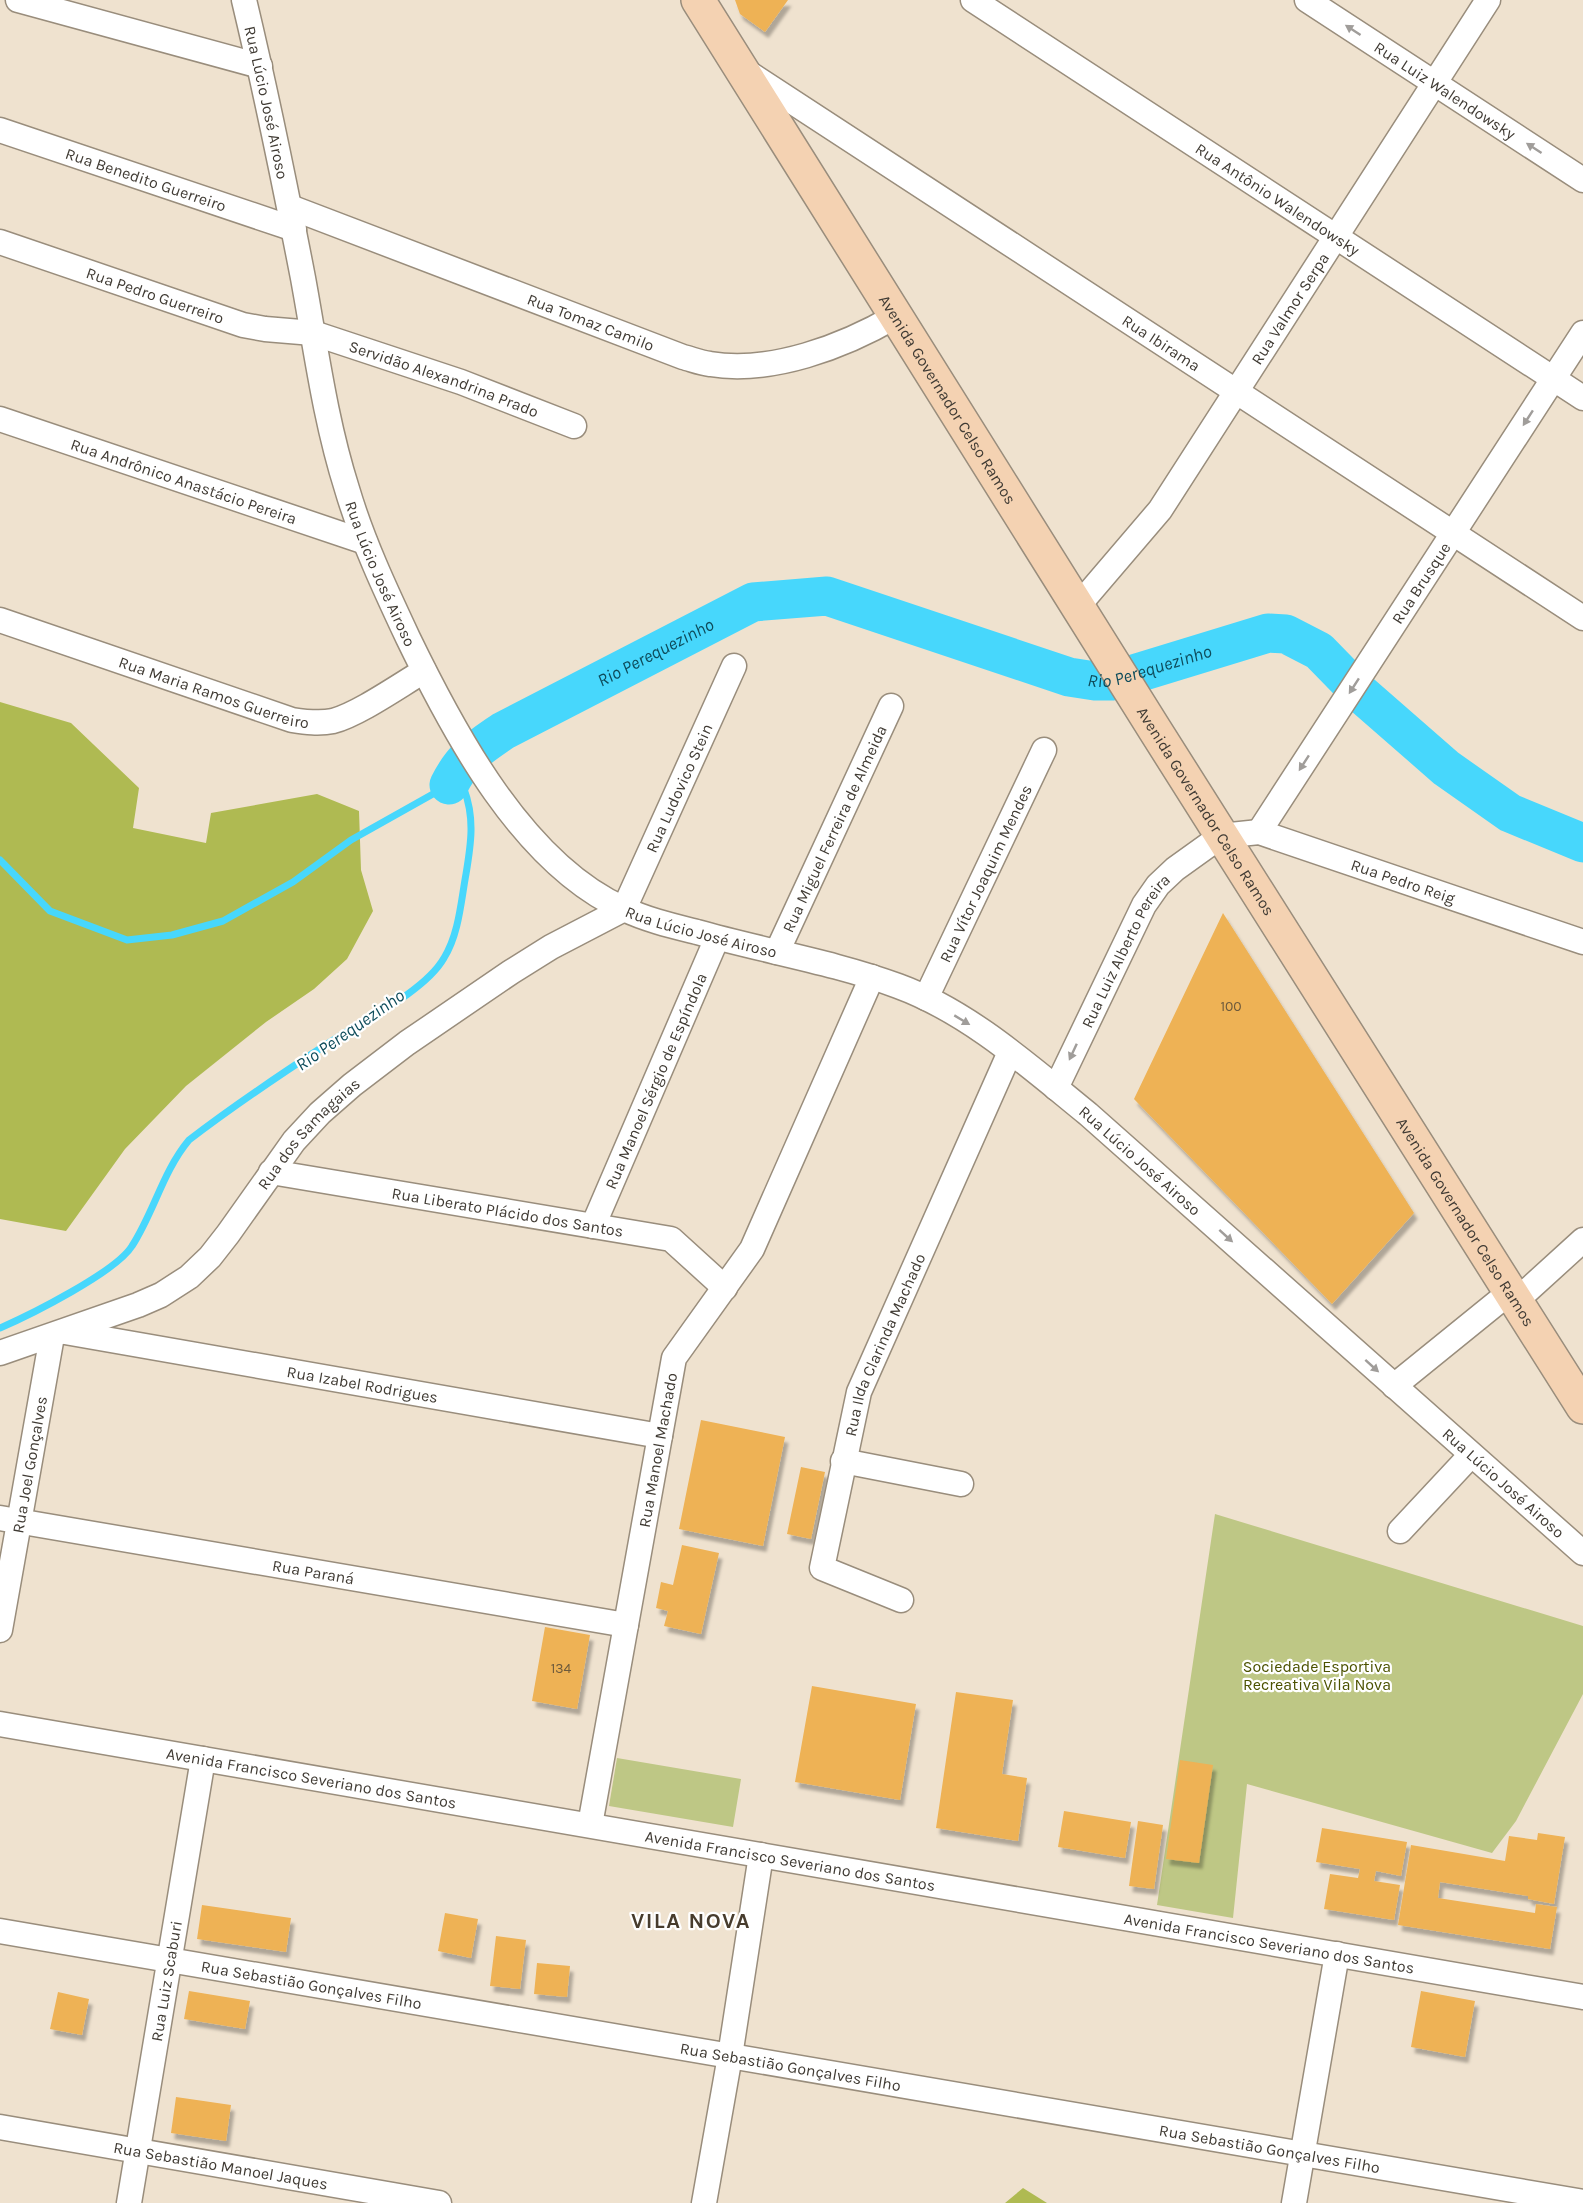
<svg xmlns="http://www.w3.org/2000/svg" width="1583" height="2203" viewBox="0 0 1583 2203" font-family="Karla,sans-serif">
<defs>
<filter id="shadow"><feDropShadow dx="3.5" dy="6" stdDeviation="1.5" flood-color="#0004"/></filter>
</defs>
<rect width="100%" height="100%" fill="#efe2cf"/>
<!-- green -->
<path fill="#bec785" d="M 1215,1514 L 1583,1626 L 1583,1694 L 1516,1821 L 1492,1853 L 1247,1784 L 1233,1918 L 1157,1905 Z
M 617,1758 L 741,1779 L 733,1827 L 609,1806 Z"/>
<!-- forest -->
<path fill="#afba52" d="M 0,702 L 71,723 L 139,788 L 133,828 L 206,843 L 211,813 L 317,794 L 359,811 L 361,870 L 373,911 L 347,959 L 314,989 L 266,1022 L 186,1086 L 125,1149 L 66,1231 L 0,1219 Z
M 1023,2188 L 1047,2203 L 1005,2203 Z"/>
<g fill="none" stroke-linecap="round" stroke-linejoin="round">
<!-- stream -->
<path stroke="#47d7fc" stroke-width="7" d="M 0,860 L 50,911 L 127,940 L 172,935 L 223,921 L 293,882 L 351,840 L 449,785 L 464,789 C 475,818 471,844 466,874 C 461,901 459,934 444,958 C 424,993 358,1023 324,1046 C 278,1076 232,1107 189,1140 C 163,1171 154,1212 132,1246 C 116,1272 30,1315 0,1328"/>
<!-- river -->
<path stroke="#47d7fc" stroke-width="39" id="s1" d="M 449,785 C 463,757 477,749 503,731 L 753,602 L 827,596 L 1069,677 L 1095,681 L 1111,681 L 1268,633 L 1286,634 L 1319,651 L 1359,692 L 1446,768 L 1510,813 L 1583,843"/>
</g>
<!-- building -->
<path fill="#eeb255" filter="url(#shadow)" d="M 735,0 L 788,0 L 765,32 L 740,14 Z
M 1223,913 L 1414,1213 L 1332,1304 L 1134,1099 Z
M 701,1420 L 785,1437 L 763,1546 L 679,1529 Z
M 801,1467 L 825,1472 L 811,1539 L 787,1534 Z
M 682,1545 L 719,1553 L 701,1634 L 664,1626 L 668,1611 L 656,1608 L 661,1582 L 673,1585 Z
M 545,1627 L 590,1635 L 577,1709 L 532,1701 Z
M 812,1686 L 916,1704 L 900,1800 L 795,1782 Z
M 956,1692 L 1013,1700 L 1002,1774 L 1027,1778 L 1018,1841 L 936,1828 Z
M 1180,1760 L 1213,1765 L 1199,1863 L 1166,1859 Z
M 1064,1811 L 1131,1822 L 1125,1858 L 1058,1847 Z
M 1138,1821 L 1163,1825 L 1154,1889 L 1129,1886 Z
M 1322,1828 L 1407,1842 L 1401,1876 L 1376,1871 L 1374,1881 L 1400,1885 L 1394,1920 L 1324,1909 L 1330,1874 L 1358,1878 L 1360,1869 L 1316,1862 Z
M 1538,1833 L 1565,1837 L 1554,1904 L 1528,1899 L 1528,1896 L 1440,1882 L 1438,1898 L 1535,1913 L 1536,1904 L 1557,1907 L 1550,1949 L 1398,1925 L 1411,1845 L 1505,1861 L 1509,1836 L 1537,1840 Z
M 202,1905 L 291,1918 L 286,1952 L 197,1939 Z
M 445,1913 L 478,1919 L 471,1958 L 438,1951 Z
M 496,1936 L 526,1940 L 520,1989 L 490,1986 Z
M 537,1963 L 570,1966 L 567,1997 L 534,1994 Z
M 189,1991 L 250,2001 L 245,2029 L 184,2019 Z
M 1421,1991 L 1475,2001 L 1465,2057 L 1411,2047 Z
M 58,1992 L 89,1999 L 82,2035 L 50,2029 Z
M 176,2097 L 231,2105 L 226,2141 L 171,2133 Z"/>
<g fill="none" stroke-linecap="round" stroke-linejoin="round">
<defs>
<g id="minor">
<path d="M 18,0 L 260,66"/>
<path id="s2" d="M 244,0 C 266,92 285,185 303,278 C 316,349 325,420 347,489 C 362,540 385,589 408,638 C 454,733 523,864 624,909 C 647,920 673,926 697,932 C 764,951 833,962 898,986 C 969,1012 1030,1067 1088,1114 L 1583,1553"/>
<path id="s3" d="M 973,0 L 1583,398"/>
<path id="s4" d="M 1307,0 L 1583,180"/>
<path id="s5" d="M 747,72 L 1583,618"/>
<path id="s6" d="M 0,130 L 294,229"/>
<path id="s7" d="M 290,207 L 683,357 C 691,359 701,363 710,364 C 771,374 843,347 896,316"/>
<path id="s8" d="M 0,242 L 243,325 L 265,329 L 313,333 L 461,382 L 574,426"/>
<path id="s9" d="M 0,419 L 365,542"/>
<path id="s10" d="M 1078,606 L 1160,510 L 1488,0"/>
<path id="s11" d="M 0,620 L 292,720 C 305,722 319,724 333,721 C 359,714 400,685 424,671"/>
<path id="s12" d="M 1259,832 L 1583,333"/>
<path id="s13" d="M 777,952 L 891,706"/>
<path id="s14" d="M 926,998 L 1044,750"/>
<path id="s15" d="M 1056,1088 L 1144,905 L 1158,885 L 1175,869 L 1221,836 L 1259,832 L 1583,942"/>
<path id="s16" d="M 271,1172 L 671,1239 L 725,1288"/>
<path id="s17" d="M 593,1226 L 717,938"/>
<path d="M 1516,1301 L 1583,1240"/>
<path id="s18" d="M 65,1332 L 660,1436"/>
<path id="s19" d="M 0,1353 L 138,1305 L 161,1295 L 189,1277 L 210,1257 L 228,1234 L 294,1141 L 320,1113 L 352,1085 L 407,1043 L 511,972 L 551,947 L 624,909 L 734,666"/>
<path d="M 1394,1386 L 1510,1292"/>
<path d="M 843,1461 L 961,1484"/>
<path id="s20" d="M 0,1518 L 626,1625"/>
<path d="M 1400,1531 L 1471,1455"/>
<path id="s21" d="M 901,1600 L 822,1568 L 859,1392 L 1010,1052"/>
<path id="s22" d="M 0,1630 L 52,1336"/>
<path id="s23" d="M 0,1724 L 1583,1997"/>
<path id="s24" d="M 590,1825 L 674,1358 L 752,1249 L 872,977"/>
<path id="s25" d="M 0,1931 L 1583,2202"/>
<path id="s26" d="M 0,2127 L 439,2203"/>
<path id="s27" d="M 129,2203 L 203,1759"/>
<path d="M 704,2203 L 730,2056 L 761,1855"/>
<path d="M 1294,2203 L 1337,1954"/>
</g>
<g id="secondary">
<path id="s28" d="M 698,0 L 1155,730 L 1583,1407"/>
</g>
</defs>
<!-- minor casing -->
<use href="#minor" stroke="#998d7c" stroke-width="27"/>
<!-- secondary casing -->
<use href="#secondary" stroke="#998d7c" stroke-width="36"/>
<!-- minor -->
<use href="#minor" stroke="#fff" stroke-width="24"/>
<!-- secondary -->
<use href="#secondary" stroke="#f4d2b2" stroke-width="33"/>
</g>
<!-- one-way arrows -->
<defs><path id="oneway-solid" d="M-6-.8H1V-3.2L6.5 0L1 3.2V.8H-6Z" transform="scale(1.5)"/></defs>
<g fill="#a09d9a">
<use href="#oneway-solid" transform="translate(1353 30) rotate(-147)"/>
<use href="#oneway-solid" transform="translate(1534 148) rotate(-147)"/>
<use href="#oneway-solid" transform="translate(1528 418) rotate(123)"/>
<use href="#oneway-solid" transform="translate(1354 686) rotate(123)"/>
<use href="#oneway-solid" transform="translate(1304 763) rotate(123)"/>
<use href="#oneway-solid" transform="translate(962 1020) rotate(31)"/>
<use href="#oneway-solid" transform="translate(1073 1052) rotate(115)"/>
<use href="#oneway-solid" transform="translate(1226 1236) rotate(42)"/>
<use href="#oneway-solid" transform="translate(1372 1366) rotate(42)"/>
</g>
<g text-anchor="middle" stroke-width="4.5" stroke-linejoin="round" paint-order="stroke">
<!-- number labels -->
<g font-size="14" fill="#6c593c">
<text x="1231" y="1011">100</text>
<text x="561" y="1673">134</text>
</g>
<!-- street labels -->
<g font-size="16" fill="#403b34" stroke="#fff">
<text dy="6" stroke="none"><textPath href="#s4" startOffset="165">Rua Luiz Walendowsky</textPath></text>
<text dy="6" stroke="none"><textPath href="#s2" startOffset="105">Rua Lúcio José Airoso</textPath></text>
<text dy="6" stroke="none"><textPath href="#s6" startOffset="154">Rua Benedito Guerreiro</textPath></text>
<text dy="6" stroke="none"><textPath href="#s3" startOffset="364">Rua Antônio Walendowsky</textPath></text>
<text dy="6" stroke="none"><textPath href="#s8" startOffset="164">Rua Pedro Guerreiro</textPath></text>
<text dy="6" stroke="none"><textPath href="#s10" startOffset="366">Rua Valmor Serpa</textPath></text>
<text dy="6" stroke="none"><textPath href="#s7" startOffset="322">Rua Tomaz Camilo</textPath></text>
<text dy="6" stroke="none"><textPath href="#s5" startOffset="495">Rua Ibirama</textPath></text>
<text dy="6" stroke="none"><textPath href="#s8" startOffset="466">Servidão Alexandrina Prado</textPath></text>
<text dy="6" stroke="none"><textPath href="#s28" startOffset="471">Avenida Governador Celso Ramos</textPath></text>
<text dy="6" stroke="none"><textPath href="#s9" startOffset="194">Rua Andrônico Anastácio Pereira</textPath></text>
<text dy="6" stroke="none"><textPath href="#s2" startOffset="591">Rua Lúcio José Airoso</textPath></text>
<text dy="6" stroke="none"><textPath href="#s12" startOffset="297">Rua Brusque</textPath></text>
<text dy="6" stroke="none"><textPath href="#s11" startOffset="226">Rua Maria Ramos Guerreiro</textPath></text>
<text dy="6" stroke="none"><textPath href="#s19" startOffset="915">Rua Ludovico Stein</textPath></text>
<text dy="6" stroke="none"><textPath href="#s28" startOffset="957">Avenida Governador Celso Ramos</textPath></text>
<text dy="6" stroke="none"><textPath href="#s13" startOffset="136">Rua Miguel Ferreira de Almeida</textPath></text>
<text dy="6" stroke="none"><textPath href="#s14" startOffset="138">Rua Vítor Joaquim Mendes</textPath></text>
<text dy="6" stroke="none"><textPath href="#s15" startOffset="498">Rua Pedro Reig</textPath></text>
<text dy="6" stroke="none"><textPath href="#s2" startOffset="1095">Rua Lúcio José Airoso</textPath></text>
<text dy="6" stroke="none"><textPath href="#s15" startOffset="154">Rua Luiz Alberto Pereira</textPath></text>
<text dy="6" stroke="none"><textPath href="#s17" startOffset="158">Rua Manoel Sérgio de Espíndola</textPath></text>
<text dy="6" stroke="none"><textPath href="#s19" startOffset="392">Rua dos Samagaias</textPath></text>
<text dy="6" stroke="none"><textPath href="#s2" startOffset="1599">Rua Lúcio José Airoso</textPath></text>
<text dy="6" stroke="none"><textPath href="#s16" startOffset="240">Rua Liberato Plácido dos Santos</textPath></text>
<text dy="6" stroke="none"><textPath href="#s28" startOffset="1443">Avenida Governador Celso Ramos</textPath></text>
<text dy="6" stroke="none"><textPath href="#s21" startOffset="318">Rua Ilda Clarinda Machado</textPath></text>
<text dy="6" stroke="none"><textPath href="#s18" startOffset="302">Rua Izabel Rodrigues</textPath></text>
<text dy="6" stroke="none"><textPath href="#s24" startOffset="381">Rua Manoel Machado</textPath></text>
<text dy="6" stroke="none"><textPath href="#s22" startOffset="168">Rua Joel Gonçalves</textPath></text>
<text dy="6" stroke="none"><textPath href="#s2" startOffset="2085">Rua Lúcio José Airoso</textPath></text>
<text dy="6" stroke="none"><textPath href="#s20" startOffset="318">Rua Paraná</textPath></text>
<text dy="6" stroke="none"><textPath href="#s23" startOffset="316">Avenida Francisco Severiano dos Santos</textPath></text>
<text dy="6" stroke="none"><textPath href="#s23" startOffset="802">Avenida Francisco Severiano dos Santos</textPath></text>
<text dy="6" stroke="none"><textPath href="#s23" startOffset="1288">Avenida Francisco Severiano dos Santos</textPath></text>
<text dy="6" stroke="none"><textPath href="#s27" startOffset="225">Rua Luiz Scaburi</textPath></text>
<text dy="6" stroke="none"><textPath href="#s25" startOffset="316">Rua Sebastião Gonçalves Filho</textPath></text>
<text dy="6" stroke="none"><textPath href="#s25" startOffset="802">Rua Sebastião Gonçalves Filho</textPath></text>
<text dy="6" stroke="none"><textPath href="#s25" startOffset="1288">Rua Sebastião Gonçalves Filho</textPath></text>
<text dy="6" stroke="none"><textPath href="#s26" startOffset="224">Rua Sebastião Manoel Jaques</textPath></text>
</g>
<!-- park labels -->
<g font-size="16" fill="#4c5200" stroke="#fff">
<text x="1317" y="1672">Sociedade Esportiva<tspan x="1317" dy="18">Recreativa Vila Nova</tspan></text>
</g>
<!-- water labels -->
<g font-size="18" font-style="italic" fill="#0e4c5b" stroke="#fff">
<text dy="6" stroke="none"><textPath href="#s1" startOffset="249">Rio Perequezinho</textPath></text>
<text dy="6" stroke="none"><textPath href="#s1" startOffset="771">Rio Perequezinho</textPath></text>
<text transform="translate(350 1030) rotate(-35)" y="6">Rio Perequezinho</text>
</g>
<!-- district labels -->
<g font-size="22" font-weight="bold" letter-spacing="1.5" fill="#473c2d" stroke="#fff">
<text x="691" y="1928">VILA NOVA</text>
</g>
</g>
</svg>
